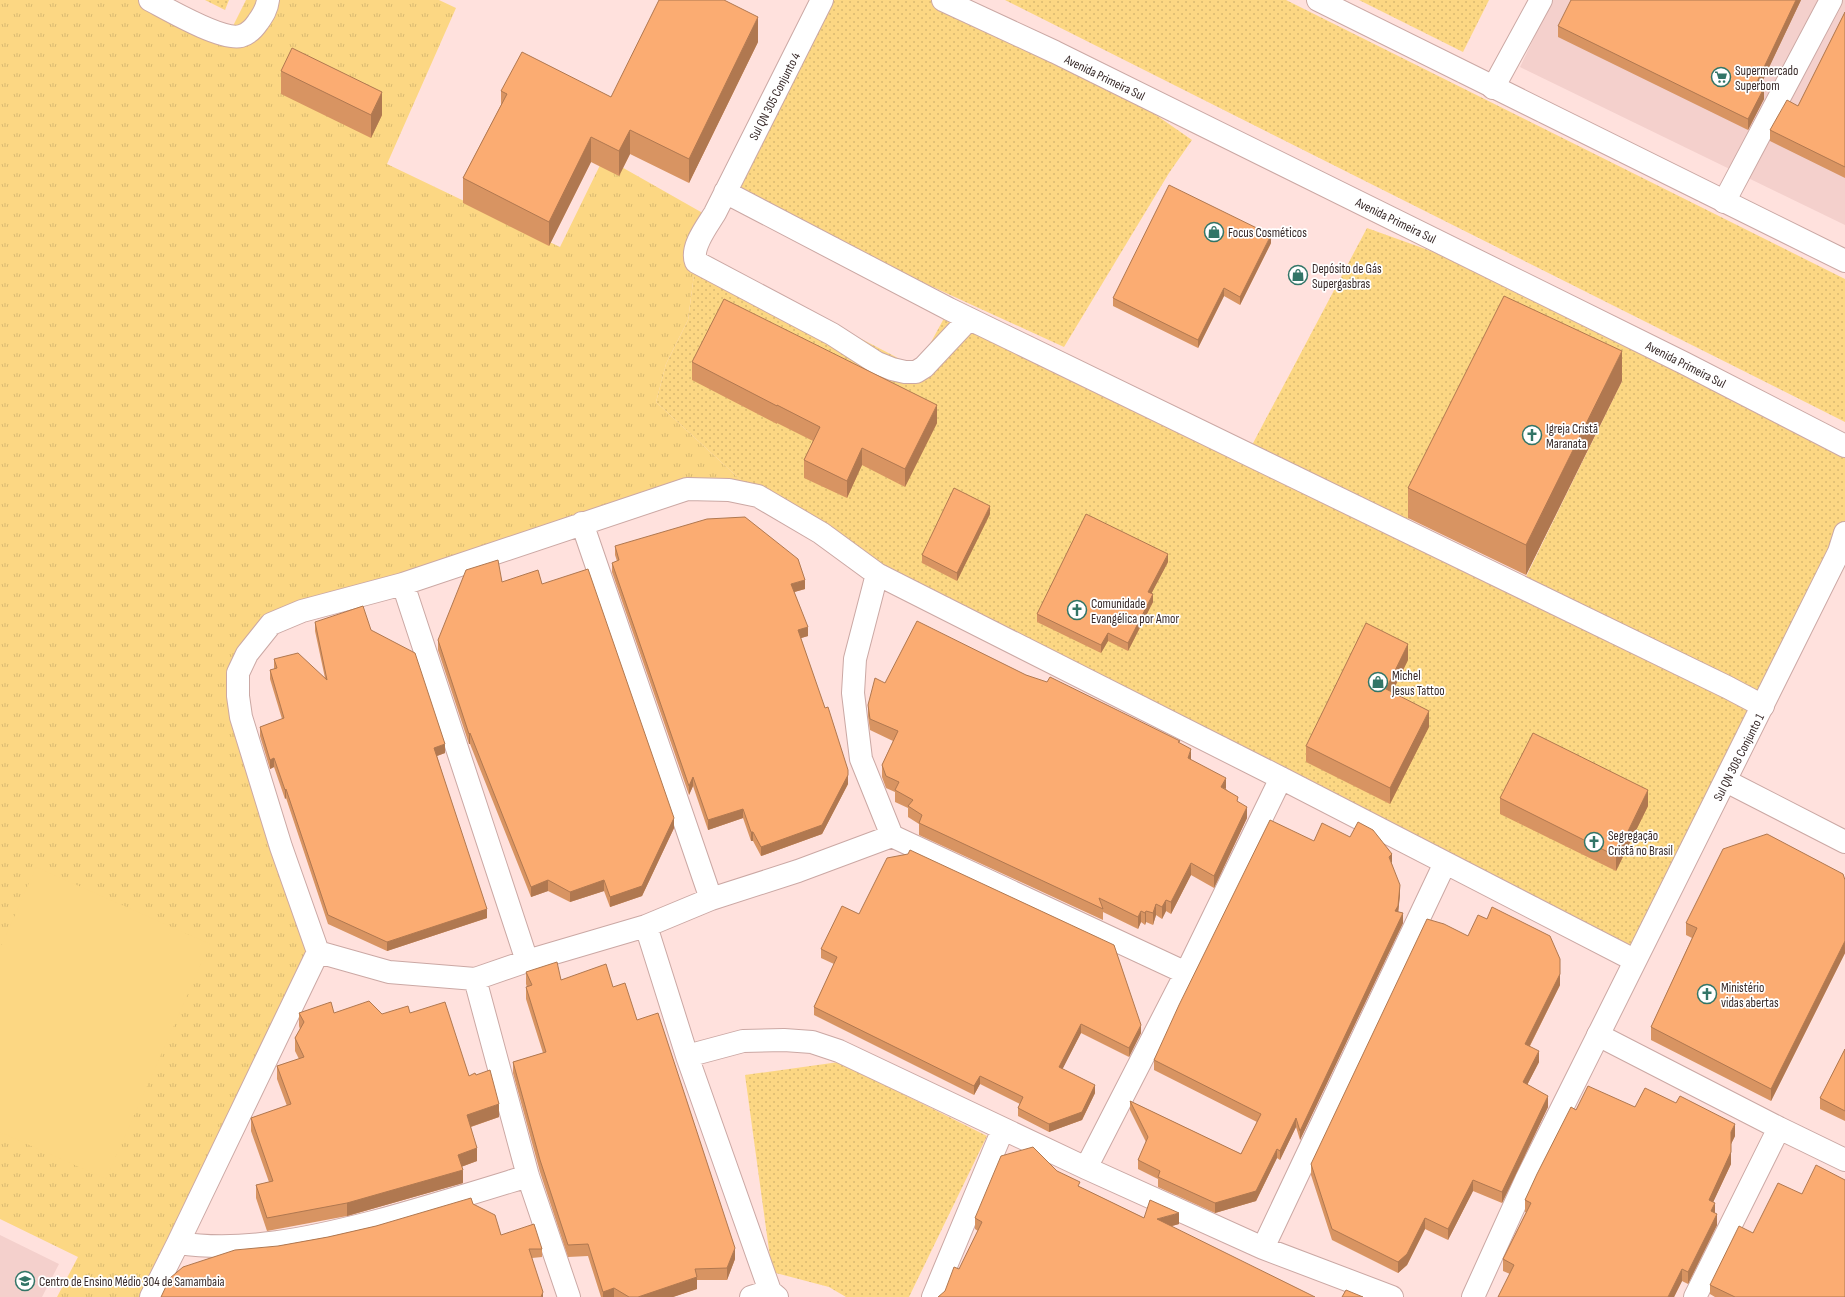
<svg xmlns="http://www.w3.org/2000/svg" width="1845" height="1297" viewBox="0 0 1845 1297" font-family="'Sofia Sans Condensed',sans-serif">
<defs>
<pattern id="grass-dots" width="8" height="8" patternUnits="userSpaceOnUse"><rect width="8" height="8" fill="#fcd783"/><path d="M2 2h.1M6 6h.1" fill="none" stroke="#d9b971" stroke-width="1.8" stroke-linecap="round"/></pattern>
<pattern id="park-tufts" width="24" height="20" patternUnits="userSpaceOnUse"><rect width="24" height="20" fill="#fcd783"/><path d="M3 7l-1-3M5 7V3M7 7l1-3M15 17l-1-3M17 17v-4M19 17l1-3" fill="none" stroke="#d9b971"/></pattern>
</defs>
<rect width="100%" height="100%" fill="#ffe1dd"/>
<!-- built -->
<path fill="#f4d0cc" d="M 1552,0 L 1845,0 L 1845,225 L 1520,67 Z
M 0,1235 L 59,1264 L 42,1297 L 0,1297 Z"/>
<!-- grass -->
<path fill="url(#grass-dots)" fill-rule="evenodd" d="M 205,0 L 229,0 L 225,10 Z
M 831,0 L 953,0 L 1094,72 L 1192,140 L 1169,173 L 1064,347 L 732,195 Z
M 1005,0 L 1286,0 L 1845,279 L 1845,422 Z
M 1359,0 L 1489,0 L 1463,52 Z
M 1367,228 L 1531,287 L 1845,444 L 1845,547 L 1634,954 L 877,574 L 758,496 L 656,402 L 666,364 L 688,320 L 695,267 L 701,255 L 917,368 L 949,309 L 1251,447 ZM 1489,356 L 1622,381 L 1521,587 L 1403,530 Z
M 839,1062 L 987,1136 L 909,1297 L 846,1297 L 829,1287 L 772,1272 L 745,1075 Z"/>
<!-- park -->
<path fill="url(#park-tufts)" d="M 0,0 L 171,0 L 231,30 L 246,0 L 439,0 L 456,8 L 387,164 L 560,247 L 604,157 L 715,220 L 695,267 L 688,320 L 666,364 L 656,402 L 758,496 L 687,489 L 403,584 L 257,639 L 238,673 L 318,952 L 151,1297 L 57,1297 L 78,1257 L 0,1219 Z"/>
<!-- pitch -->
<path fill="#fcd783" d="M 36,867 L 210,944 L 106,1179 L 0,1132 L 0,949 Z"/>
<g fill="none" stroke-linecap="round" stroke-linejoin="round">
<defs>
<path id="minor" d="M 150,0 C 169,10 222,41 241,36 C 248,34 254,28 258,22 C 263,15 267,9 268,0
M 822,0 L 715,213 C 708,225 690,247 696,262 L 832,334 L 877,363 L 892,369 L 905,372 L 916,372 L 924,367 L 969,319
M 1493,88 L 1541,0
M 725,192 L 949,309 L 1727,687 L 1763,706
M 1724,202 L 1831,0
M 582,523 L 711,899
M 877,574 L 855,659 L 853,693 L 861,759 L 892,836
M 403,584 L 527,961
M 1726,781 L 1845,842
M 646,926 L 687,1056 L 770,1291 L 777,1297
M 318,952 L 389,972 L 475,979 L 527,961 L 646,926 L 711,899 L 798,871 L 892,836 L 1186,973 L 1281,778
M 475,979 L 528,1176 L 569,1297
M 1598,1035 L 1779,1128 L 1845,1160
M 687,1056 L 743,1041 L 784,1040 L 812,1042 L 839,1051 L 1086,1168 L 1263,1248 L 1392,1297
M 1086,1168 L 1186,973
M 178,1243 C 243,1253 311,1238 373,1222 C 425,1208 476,1192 528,1176
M 1263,1248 L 1445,863
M 151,1297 L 178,1243 L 318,952 L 281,847 L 241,717 L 238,696 L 238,673 L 247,654 L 271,624 L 302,611 L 403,584 L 687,489 L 729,490 L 758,496 L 821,533 L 877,574 L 1281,778 L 1634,960
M 751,1297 L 770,1291
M 933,1297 L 1003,1129
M 1695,1297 L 1779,1128"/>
<path id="tertiary" d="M 1473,1297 L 1526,1180 L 1839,552 L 1845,533"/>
<path id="secondary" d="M 943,0 L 1055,52 L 1684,363 L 1845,446
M 1318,0 L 1845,261"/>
</defs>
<!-- minor casing -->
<use href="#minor" stroke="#cba8a4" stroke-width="24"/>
<!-- tertiary casing -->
<use href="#tertiary" stroke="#cba8a4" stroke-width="24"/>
<!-- secondary casing -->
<use href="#secondary" stroke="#cba8a4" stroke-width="24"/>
<!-- minor -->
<use href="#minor" stroke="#fff" stroke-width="22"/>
<!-- tertiary -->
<use href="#tertiary" stroke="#fff" stroke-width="22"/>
<!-- secondary -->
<use href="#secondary" stroke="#fff" stroke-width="22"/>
</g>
<!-- wall -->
<path fill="#d89462" d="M 1801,0 L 1760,86 L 1764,99 L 1748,130 L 1558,37 L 1558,26 Z
M 1845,12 L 1845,178 L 1770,141 L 1770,130 L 1798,106 Z
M 758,42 L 689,183 L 630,154 L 619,176 L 591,162 L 549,246 L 463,203 L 463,178 L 501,105 L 501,91 L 611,97 Z
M 281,71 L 382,115 L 371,138 L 281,94 Z
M 1271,243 L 1240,305 L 1224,296 L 1198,348 L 1113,306 L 1113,298 Z
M 692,362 L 937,423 L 905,487 L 862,465 L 847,498 L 804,478 L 804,460 L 813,441 L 777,423 L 777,424 L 692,380 Z
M 1622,381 L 1526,575 L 1408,518 L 1408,488 Z
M 990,514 L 957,581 L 922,563 L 922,555 Z
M 615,546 L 805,589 L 794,592 L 808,636 L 801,638 L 848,784 L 822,834 L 761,856 L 753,841 L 751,841 L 743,818 L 708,830 L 693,786 L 689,795 L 612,572 L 612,563 L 617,561 L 615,555 Z
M 1168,562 L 1151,594 L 1153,602 L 1128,651 L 1108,641 L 1101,653 L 1037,622 L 1037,614 Z
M 502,582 L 542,584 L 674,828 L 642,896 L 610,907 L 604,891 L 570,902 L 548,891 L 531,897 L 470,744 L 469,744 L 438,650 L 438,640 Z
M 315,622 L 371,630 L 445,753 L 437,756 L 487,918 L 387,951 L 328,924 L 286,798 L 285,799 L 274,767 L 270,769 L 260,736 L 260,727 L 282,719 L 270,679 L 270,670 L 274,669 L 274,659 L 325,678 L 315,631 Z
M 1408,660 L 1392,692 L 1429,727 L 1390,804 L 1306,762 L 1306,746 Z
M 1026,675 L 1180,743 L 1191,760 L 1226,789 L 1238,802 L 1247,818 L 1214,888 L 1191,875 L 1171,914 L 1166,911 L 1162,919 L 1156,915 L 1153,925 L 1146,922 L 1145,925 L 1141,922 L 1138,929 L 1103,912 L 1103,920 L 919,835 L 919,824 L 908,817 L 908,808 L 895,802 L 895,792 L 886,788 L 882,777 L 882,765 L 893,741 L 870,730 L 868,716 L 868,705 L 885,683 Z
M 1500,798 L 1648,806 L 1616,871 L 1500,814 Z
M 1314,841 L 1392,864 L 1400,894 L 1398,912 L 1403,923 L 1300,1140 L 1296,1127 L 1280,1160 L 1277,1158 L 1256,1201 L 1215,1213 L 1158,1187 L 1158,1179 L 1138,1169 L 1138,1160 L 1146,1142 L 1130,1110 L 1130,1101 L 1241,1154 L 1257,1122 L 1154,1070 L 1154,1060 Z
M 1845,880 L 1845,953 L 1771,1101 L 1651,1040 L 1651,1027 L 1692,938 L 1686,935 L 1686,923 Z
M 859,914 L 1141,1033 L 1129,1057 L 1081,1033 L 1062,1069 L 1095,1093 L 1082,1120 L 1049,1132 L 1018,1116 L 1018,1108 L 1020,1104 L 980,1084 L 974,1095 L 814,1015 L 814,1007 L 834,964 L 821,958 L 821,949 Z
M 1487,919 L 1560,985 L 1530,1046 L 1539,1062 L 1527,1085 L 1548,1107 L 1502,1203 L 1473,1191 L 1448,1240 L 1425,1229 L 1407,1265 L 1398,1273 L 1332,1240 L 1311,1175 L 1311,1164 L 1468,936 Z
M 526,972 L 561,980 L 613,987 L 637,1020 L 735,1259 L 727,1280 L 697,1280 L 697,1289 L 673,1297 L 601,1297 L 588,1256 L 568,1257 L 540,1172 L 513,1073 L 513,1062 L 543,1053 L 526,999 L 526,987 L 527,987 L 526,984 Z
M 299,1013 L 334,1013 L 382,1014 L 410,1013 L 469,1076 L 476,1075 L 499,1117 L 471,1127 L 477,1161 L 461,1167 L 463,1183 L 347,1216 L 267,1231 L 256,1198 L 256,1185 L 269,1182 L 251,1131 L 251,1118 L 287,1106 L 277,1079 L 277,1066 L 299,1059 L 295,1051 L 295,1038 L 300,1029 L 299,1026 Z
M 1845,1049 L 1845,1121 L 1820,1109 L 1820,1098 Z
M 1635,1107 L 1735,1136 L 1731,1144 L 1731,1164 L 1713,1202 L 1717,1225 L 1688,1284 L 1682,1281 L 1674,1297 L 1498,1297 L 1510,1274 L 1503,1271 L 1503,1259 L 1526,1212 L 1525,1212 L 1525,1200 L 1576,1110 Z
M 1057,1171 L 1080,1187 L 1144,1218 L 1179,1224 L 945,1291 L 959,1269 L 978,1231 L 975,1229 L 975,1218 Z
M 473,1204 L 501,1235 L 542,1249 L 542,1257 L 532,1258 L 543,1297 L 278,1246 L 328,1237 Z
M 1753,1233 L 1845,1297 L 1715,1297 L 1710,1294 L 1710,1285 Z"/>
<!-- shaded-wall -->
<path fill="#b07850" d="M 1796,0 L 1801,0 L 1756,95 L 1756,84 Z
M 758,17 L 758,42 L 689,183 L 689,159 Z
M 1764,88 L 1764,99 L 1748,130 L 1748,119 Z
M 382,92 L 382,115 L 371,138 L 371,115 Z
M 630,130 L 630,154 L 619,176 L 619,151 Z
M 591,137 L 591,162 L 549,246 L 549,222 Z
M 1271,235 L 1271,243 L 1240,305 L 1240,297 Z
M 1224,288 L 1224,296 L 1198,348 L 1198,340 Z
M 1622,351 L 1622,381 L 1526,575 L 1526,545 Z
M 937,405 L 937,423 L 905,487 L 905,469 Z
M 862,448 L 862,465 L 847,498 L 847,481 Z
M 990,506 L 990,514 L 957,581 L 957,573 Z
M 1168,554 L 1168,562 L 1148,600 L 1148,592 Z
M 805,580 L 805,589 L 791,593 L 791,584 Z
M 1153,594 L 1153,602 L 1128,651 L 1128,643 Z
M 808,627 L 808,636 L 798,639 L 798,630 Z
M 1108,633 L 1108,641 L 1101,653 L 1101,645 Z
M 1408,644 L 1408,660 L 1386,705 L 1386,689 Z
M 1429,711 L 1429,727 L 1390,804 L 1390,788 Z
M 470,733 L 470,744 L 469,744 L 469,734 Z
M 445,744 L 445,753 L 434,757 L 434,748 Z
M 1191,749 L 1191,761 L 1188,758 Z
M 274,758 L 274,767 L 270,769 L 270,760 Z
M 848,775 L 848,784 L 822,834 L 761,856 L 761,847 Z
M 693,777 L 693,786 L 689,795 L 689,786 Z
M 1226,778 L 1226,789 L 1221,787 Z
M 286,789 L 286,798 L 285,799 L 285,790 Z
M 1648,790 L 1648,806 L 1616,871 L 1616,856 Z
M 1247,807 L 1247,818 L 1214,888 L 1214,876 Z
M 743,809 L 743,818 L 708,830 L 708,820 Z
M 674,818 L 674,828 L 642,896 L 610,907 L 610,897 Z
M 751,832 L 753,832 L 753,841 L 751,841 Z
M 1392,854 L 1392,864 L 1389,857 Z
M 1191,863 L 1191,875 L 1171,914 L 1171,902 Z
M 548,880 L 548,891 L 531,897 L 531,887 Z
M 604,880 L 604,891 L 570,902 L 570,892 Z
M 1400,885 L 1400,894 L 1398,915 L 1395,911 Z
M 1166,900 L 1166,911 L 1162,919 L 1162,907 Z
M 1156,904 L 1156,915 L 1153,925 L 1153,913 Z
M 487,909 L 487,918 L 387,951 L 387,942 Z
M 1141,911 L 1141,922 L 1138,929 L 1138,917 Z
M 1146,911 L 1146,922 L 1145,925 L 1145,913 Z
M 1403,913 L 1403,923 L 1300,1140 L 1300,1131 Z
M 1845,941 L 1845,953 L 1771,1101 L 1771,1089 Z
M 1560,959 L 1560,985 L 1525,1055 L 1525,1044 Z
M 1081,1024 L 1081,1033 L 1059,1076 L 1059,1067 Z
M 1141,1025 L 1141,1033 L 1129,1057 L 1129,1048 Z
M 1539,1051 L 1539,1062 L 1523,1093 L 1523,1082 Z
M 980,1076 L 980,1084 L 974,1095 L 974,1086 Z
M 1095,1085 L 1095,1093 L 1082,1120 L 1049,1132 L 1049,1124 Z
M 1548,1096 L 1548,1107 L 1502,1203 L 1502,1192 Z
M 499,1104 L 499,1117 L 467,1128 L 467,1115 Z
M 1296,1118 L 1296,1127 L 1280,1160 L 1280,1151 Z
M 1735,1124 L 1735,1136 L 1731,1144 L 1731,1164 L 1709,1211 L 1709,1200 L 1731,1132 Z
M 477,1148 L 477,1161 L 458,1168 L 458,1155 Z
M 1277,1149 L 1277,1158 L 1256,1201 L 1215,1213 L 1215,1203 Z
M 463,1170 L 463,1183 L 347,1216 L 347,1203 Z
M 1473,1180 L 1473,1191 L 1448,1240 L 1448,1229 Z
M 1715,1203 L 1715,1214 L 1711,1211 Z
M 1179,1213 L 1179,1224 L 1157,1230 L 1157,1219 Z
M 1717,1214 L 1717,1225 L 1688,1284 L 1688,1272 Z
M 1425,1218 L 1425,1229 L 1407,1265 L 1398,1273 L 1398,1262 Z
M 735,1248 L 735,1259 L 727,1280 L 727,1268 Z
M 1682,1269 L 1682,1281 L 1674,1297 L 1668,1297 Z
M 697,1277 L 697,1289 L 673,1297 L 638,1297 Z
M 614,1288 L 614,1297 L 603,1297 L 603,1292 Z
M 543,1292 L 543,1297 L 541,1297 Z"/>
<!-- building -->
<path fill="#fbac72" stroke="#b07850" d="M 659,0 L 724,0 L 758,17 L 689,159 L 630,130 L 619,151 L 591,137 L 549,222 L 463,178 L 507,94 L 501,91 L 522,52 L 611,97 Z
M 1571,0 L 1796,0 L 1756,84 L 1764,88 L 1748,119 L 1558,26 Z
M 1845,12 L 1845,167 L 1770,130 L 1787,100 L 1798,106 Z
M 292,48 L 382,92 L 371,115 L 281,71 Z
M 1169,185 L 1271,235 L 1240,297 L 1224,288 L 1198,340 L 1113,298 Z
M 1504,296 L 1622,351 L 1526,545 L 1408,488 Z
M 724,299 L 937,405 L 905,469 L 862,448 L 847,481 L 804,460 L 820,427 L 777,405 L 777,406 L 692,362 Z
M 954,488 L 990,506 L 957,573 L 922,555 Z
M 1086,514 L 1168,554 L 1148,592 L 1153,594 L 1128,643 L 1108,633 L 1101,645 L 1037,614 Z
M 745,517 L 798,559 L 805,580 L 791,584 L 808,627 L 798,630 L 825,708 L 828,707 L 848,770 L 848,775 L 822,825 L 761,847 L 753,832 L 751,832 L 743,809 L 708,820 L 693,777 L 689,786 L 612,563 L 619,560 L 615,546 L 707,519 Z
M 498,560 L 502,582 L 538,570 L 542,584 L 588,569 L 674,818 L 642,886 L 610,897 L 604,880 L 570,892 L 548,880 L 531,887 L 470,733 L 469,734 L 438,640 L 466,570 Z
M 363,606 L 371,630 L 415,653 L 445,744 L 434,748 L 487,909 L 387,942 L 328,915 L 286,789 L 285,790 L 274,758 L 270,760 L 260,727 L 284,718 L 270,670 L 277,668 L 274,659 L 298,653 L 327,680 L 315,622 Z
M 917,621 L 1026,675 L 1047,682 L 1050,677 L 1180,741 L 1178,742 L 1191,749 L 1188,758 L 1226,778 L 1221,787 L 1238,797 L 1237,801 L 1247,807 L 1214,876 L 1191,863 L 1171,902 L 1166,900 L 1162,907 L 1156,904 L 1153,913 L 1146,911 L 1145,913 L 1141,911 L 1138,917 L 1099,898 L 1103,909 L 919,823 L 922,815 L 908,806 L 913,800 L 895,790 L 899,782 L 886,776 L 882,765 L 898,731 L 870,719 L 868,705 L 875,678 L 885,683 Z
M 1366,623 L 1408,644 L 1386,689 L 1429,711 L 1390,788 L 1306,746 Z
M 1533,733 L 1648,790 L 1616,856 L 1500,798 Z
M 1270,820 L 1314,841 L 1322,823 L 1350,837 L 1358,822 L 1373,830 L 1392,854 L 1389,857 L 1400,885 L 1398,906 L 1395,911 L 1403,913 L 1300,1131 L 1296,1118 L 1280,1151 L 1277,1149 L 1256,1191 L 1215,1203 L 1158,1177 L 1160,1171 L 1138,1160 L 1148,1137 L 1130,1101 L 1241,1154 L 1261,1114 L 1154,1060 L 1179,1005 Z
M 1767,834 L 1843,874 L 1845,880 L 1845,941 L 1771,1089 L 1651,1027 L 1697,928 L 1686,923 L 1723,849 Z
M 910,850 L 1114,945 L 1141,1025 L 1129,1048 L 1081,1024 L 1059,1067 L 1095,1085 L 1082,1112 L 1049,1124 L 1018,1108 L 1023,1097 L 980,1076 L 974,1086 L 814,1007 L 837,957 L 821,949 L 842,906 L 859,914 L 887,858 L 908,854 Z
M 1492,907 L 1550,936 L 1560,959 L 1560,974 L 1525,1044 L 1539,1051 L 1523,1082 L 1548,1096 L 1502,1192 L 1473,1180 L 1448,1229 L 1425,1218 L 1407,1254 L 1398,1262 L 1332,1229 L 1311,1164 L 1427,919 L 1444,924 L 1468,936 L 1478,915 L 1487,919 Z
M 557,962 L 561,980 L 606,964 L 613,987 L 625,983 L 637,1020 L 658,1013 L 735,1248 L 727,1268 L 695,1269 L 697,1277 L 638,1297 L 629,1297 L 614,1288 L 603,1292 L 588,1244 L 568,1245 L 540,1160 L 513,1062 L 546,1052 L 526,987 L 532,985 L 526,972 Z
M 369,1001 L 382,1014 L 408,1006 L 410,1013 L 445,1002 L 469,1076 L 475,1073 L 476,1075 L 490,1070 L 499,1104 L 467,1115 L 477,1148 L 458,1155 L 463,1170 L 347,1203 L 267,1218 L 256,1185 L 273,1181 L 251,1118 L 291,1104 L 277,1066 L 304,1057 L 295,1038 L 304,1022 L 299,1013 L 331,1002 L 334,1013 Z
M 1845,1049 L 1845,1111 L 1820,1098 Z
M 1588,1086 L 1635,1107 L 1645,1088 L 1676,1103 L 1680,1096 L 1735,1124 L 1731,1132 L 1731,1152 L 1709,1200 L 1715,1203 L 1711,1211 L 1717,1214 L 1688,1272 L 1682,1269 L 1668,1297 L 1498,1297 L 1514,1265 L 1503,1259 L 1531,1203 L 1525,1200 L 1537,1174 L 1571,1107 L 1576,1110 Z
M 1033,1147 L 1057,1171 L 1080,1182 L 1078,1186 L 1144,1218 L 1150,1200 L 1179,1213 L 1157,1219 L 1315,1297 L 938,1297 L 945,1291 L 954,1267 L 959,1269 L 982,1222 L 975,1218 L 1001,1156 Z
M 1816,1165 L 1845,1180 L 1845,1297 L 1735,1297 L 1710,1285 L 1739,1226 L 1753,1233 L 1778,1183 L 1802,1194 Z
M 471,1198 L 473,1204 L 495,1215 L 501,1235 L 534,1224 L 542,1249 L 529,1249 L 543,1292 L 541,1297 L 161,1297 L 170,1278 L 183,1267 L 235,1250 L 278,1246 L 328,1237 L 376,1226 Z
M 1346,1290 L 1363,1297 L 1342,1297 Z"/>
<!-- icons -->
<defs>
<symbol id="supermarket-ring" viewBox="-11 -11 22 22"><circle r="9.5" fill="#fff" stroke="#327567" stroke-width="1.5"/><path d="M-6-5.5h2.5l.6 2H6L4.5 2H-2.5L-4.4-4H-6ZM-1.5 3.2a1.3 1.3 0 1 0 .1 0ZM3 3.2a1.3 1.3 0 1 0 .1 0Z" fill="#327567"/></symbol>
<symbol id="shop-ring" viewBox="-11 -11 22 22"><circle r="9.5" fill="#fff" stroke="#327567" stroke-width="1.5"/><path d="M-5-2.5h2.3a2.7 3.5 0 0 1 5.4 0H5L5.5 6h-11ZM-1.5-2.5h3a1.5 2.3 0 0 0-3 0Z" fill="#327567"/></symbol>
<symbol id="church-ring" viewBox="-11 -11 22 22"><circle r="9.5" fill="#fff" stroke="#327567" stroke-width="1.5"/><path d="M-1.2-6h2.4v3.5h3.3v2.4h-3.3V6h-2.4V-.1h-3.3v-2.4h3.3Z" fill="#327567"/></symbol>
<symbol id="school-ring" viewBox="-11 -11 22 22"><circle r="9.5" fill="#fff" stroke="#327567" stroke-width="1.5"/><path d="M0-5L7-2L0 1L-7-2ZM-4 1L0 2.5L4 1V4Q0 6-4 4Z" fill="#327567"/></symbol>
</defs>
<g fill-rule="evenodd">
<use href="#supermarket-ring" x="1710" y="66" width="22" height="22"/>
<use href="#shop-ring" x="1203" y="221" width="22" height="22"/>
<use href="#shop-ring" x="1287" y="264" width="22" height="22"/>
<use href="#church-ring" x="1521" y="424" width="22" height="22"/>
<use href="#church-ring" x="1066" y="599" width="22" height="22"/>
<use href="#shop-ring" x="1367" y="671" width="22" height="22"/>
<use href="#church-ring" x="1583" y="831" width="22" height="22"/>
<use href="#church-ring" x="1696" y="983" width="22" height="22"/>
<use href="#school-ring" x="14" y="1270" width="22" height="22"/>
</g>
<g text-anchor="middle" stroke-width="3.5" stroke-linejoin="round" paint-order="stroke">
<!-- poi labels -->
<g font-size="13" fill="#382a29" stroke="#fff" text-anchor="start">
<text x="1735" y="75">Supermercado<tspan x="1735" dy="15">Superbom</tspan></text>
<text x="1228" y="237">Focus Cosméticos</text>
<text x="1312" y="273">Depósito de Gás<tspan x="1312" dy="15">Supergasbras</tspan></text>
<text x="1546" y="433">Igreja Cristã<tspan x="1546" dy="15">Maranata</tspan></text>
<text x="1091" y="608">Comunidade<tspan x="1091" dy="15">Evangélica por Amor</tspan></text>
<text x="1392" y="680">Michel<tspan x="1392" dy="15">Jesus Tattoo</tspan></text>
<text x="1608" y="840">Segregação<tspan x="1608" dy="15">Cristã no Brasil</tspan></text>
<text x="1721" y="992">Ministério<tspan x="1721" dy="15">vidas abertas</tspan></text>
<text x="39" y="1286">Centro de Ensino Médio 304 de Samambaia</text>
</g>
<!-- street labels -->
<g font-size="13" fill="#382a29" stroke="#fff">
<text transform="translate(1105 77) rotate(26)" y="5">Avenida Primeira Sul</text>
<text transform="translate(774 96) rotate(-63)" y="5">Sul QN 305 Conjunto 4</text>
<text transform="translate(1396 220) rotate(26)" y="5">Avenida Primeira Sul</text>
<text transform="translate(1686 364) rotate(27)" y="5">Avenida Primeira Sul</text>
<text transform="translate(1738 757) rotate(-63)" y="5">Sul QN 308 Conjunto 1</text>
</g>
</g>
</svg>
